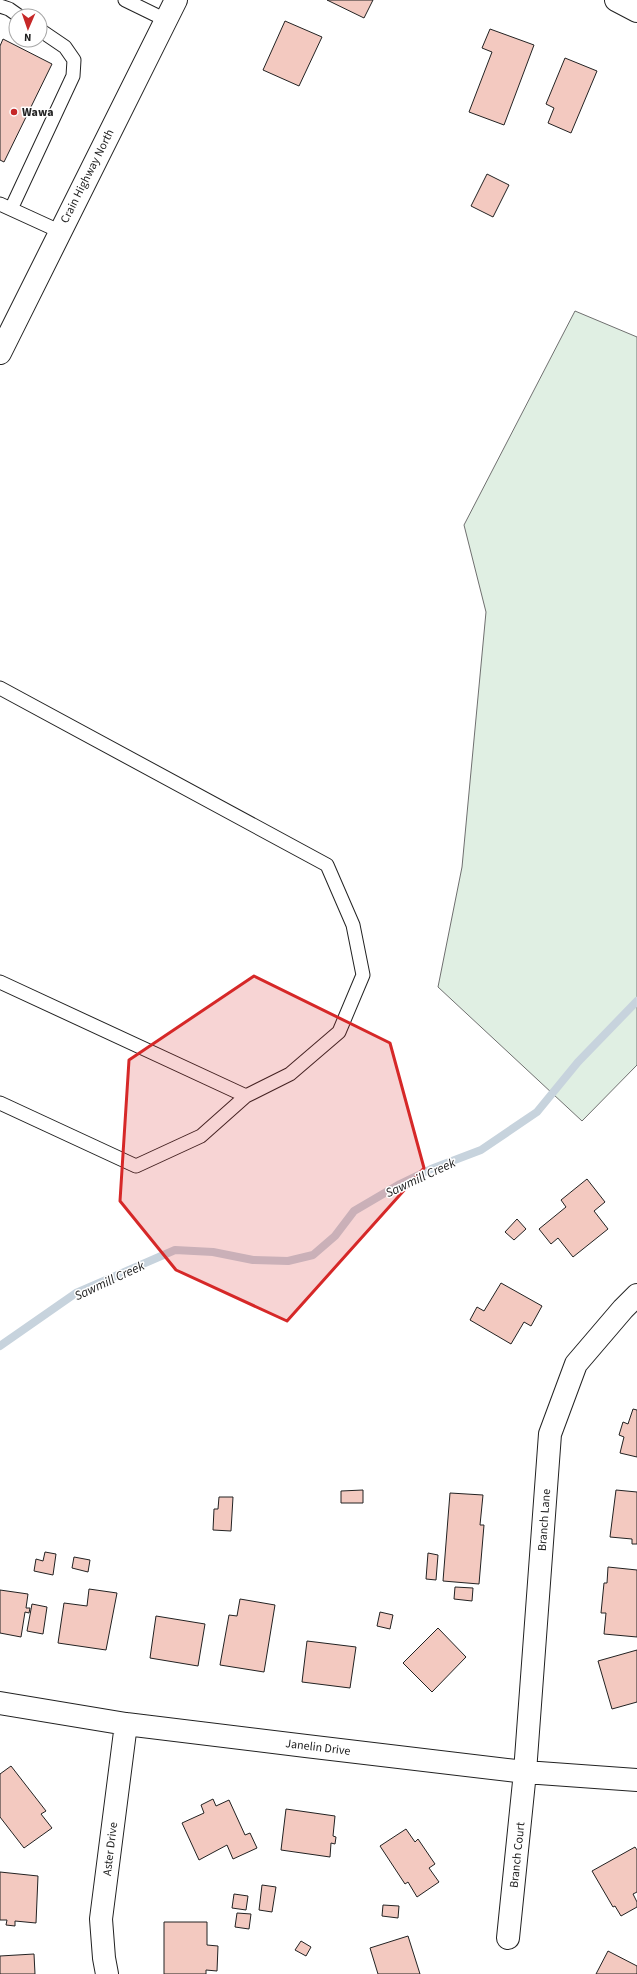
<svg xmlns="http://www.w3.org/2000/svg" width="637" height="1974" viewBox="0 0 637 1974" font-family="'Source Sans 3',sans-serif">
<rect width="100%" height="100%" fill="#fff"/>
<!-- green -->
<path fill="#e0efe3" stroke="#6f6f6f" d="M 575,311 L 637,337 L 637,1065 L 582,1121 L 438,987 L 462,867 L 486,612 L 464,525 Z"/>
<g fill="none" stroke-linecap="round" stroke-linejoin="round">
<!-- stream -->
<path stroke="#c7d3dd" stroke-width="8" d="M 0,1346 L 76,1293 L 175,1250 L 213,1252 L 253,1260 L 288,1261 L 313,1255 L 335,1236 L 354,1211 L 400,1184 L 431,1169 L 481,1150 L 537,1112 L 578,1062 L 637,1001"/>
</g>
<!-- building -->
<path fill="#f3c9c0" stroke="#222" d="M 327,0 L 373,0 L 364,18 Z
M 285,21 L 322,37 L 299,86 L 263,70 Z
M 490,29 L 534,45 L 504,125 L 469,112 L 492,52 L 482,48 Z
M 3,39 L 52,64 L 4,162 L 0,160 L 0,46 Z
M 565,58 L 597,71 L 571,133 L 548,123 L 554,108 L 546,104 Z
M 487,174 L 509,185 L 493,217 L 471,206 Z
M 587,1179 L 605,1202 L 594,1211 L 608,1229 L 573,1257 L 558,1238 L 551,1244 L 539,1229 L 566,1207 L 561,1200 Z
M 517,1219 L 526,1229 L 514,1240 L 505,1232 Z
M 501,1283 L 542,1306 L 531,1326 L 524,1322 L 511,1344 L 470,1320 L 477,1307 L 484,1311 Z
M 633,1409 L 637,1410 L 637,1457 L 620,1453 L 624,1437 L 619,1435 L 623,1422 L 628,1424 Z
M 363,1490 L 363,1503 L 341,1503 L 341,1491 Z
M 616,1490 L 637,1492 L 637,1544 L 632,1544 L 632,1539 L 610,1537 Z
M 450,1493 L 483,1495 L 480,1525 L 484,1525 L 479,1584 L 443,1581 Z
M 219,1497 L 233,1497 L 231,1531 L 213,1530 L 214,1509 L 218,1509 Z
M 45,1552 L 56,1554 L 53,1575 L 34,1571 L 36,1559 L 43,1561 Z
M 428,1553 L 438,1555 L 436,1580 L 426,1579 Z
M 74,1557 L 90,1560 L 88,1572 L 72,1568 Z
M 608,1567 L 637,1570 L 637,1637 L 604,1634 L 606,1613 L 601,1613 L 604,1583 L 607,1583 Z
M 455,1587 L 473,1588 L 472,1601 L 454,1599 Z
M 89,1589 L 117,1593 L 106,1650 L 58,1643 L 64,1603 L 87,1606 Z
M 0,1590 L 28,1594 L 26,1608 L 30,1608 L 29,1613 L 25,1612 L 21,1637 L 0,1633 Z
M 240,1599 L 275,1605 L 264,1672 L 220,1665 L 229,1615 L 237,1616 Z
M 32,1604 L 47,1607 L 43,1634 L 27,1631 Z
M 380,1612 L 393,1615 L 390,1629 L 377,1626 Z
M 156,1616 L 205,1624 L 198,1666 L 150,1658 Z
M 438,1628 L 466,1657 L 432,1692 L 403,1663 Z
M 307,1641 L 356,1647 L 350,1688 L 302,1682 Z
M 637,1650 L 637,1702 L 612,1709 L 598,1661 Z
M 11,1766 L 46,1811 L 41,1814 L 52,1828 L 24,1848 L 0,1817 L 0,1774 Z
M 213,1799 L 216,1806 L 229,1800 L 245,1835 L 250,1833 L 257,1848 L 233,1859 L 227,1845 L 199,1860 L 182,1823 L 204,1813 L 201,1805 Z
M 286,1809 L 335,1816 L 333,1836 L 336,1837 L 335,1844 L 331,1843 L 330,1857 L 281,1850 Z
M 406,1829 L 415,1842 L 418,1839 L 435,1864 L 429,1868 L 439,1882 L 417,1897 L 408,1882 L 405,1884 L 380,1846 Z
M 635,1847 L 637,1850 L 637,1892 L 633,1894 L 637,1902 L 637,1907 L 621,1916 L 615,1906 L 613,1907 L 592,1871 Z
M 0,1872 L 38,1876 L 36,1923 L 15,1921 L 15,1926 L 6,1925 L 7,1920 L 0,1920 Z
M 262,1885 L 276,1887 L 272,1912 L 259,1910 Z
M 234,1894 L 248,1896 L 246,1910 L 232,1908 Z
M 383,1905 L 399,1906 L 398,1918 L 382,1916 Z
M 237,1913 L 251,1914 L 249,1929 L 235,1927 Z
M 164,1922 L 207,1922 L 207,1945 L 218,1946 L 217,1971 L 206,1970 L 206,1974 L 164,1974 Z
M 408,1936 L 420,1974 L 378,1974 L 370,1948 Z
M 301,1941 L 311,1947 L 306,1956 L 295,1950 Z
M 608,1951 L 637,1966 L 637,1974 L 596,1974 Z
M 34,1954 L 35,1974 L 0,1974 L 0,1956 Z"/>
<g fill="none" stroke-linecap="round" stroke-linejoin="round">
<defs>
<path id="lane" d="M 125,0 L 166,20
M 0,6 L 9,9 L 19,16
M 0,204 L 59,231
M 11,209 L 73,76 L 74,60 L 65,47 L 40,30
M 0,688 L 327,865 L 353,925 L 363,975 L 339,1032 L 290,1074 L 246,1096 L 0,982
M 0,1103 L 136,1166 L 201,1136 L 246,1096"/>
<path id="street" d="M 616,0 L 637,11
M 0,1703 L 126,1724 L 306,1746 L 525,1772 L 637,1780
M 508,1938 L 525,1772 L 550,1434 L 576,1364 L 623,1309 L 637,1295
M 107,1974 L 104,1958 L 101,1919 L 126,1724"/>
<path id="primary" d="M 0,353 L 176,0"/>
</defs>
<!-- lane casing -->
<use href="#lane" stroke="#222" stroke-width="15"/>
<!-- street casing -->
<use href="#street" stroke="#222" stroke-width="24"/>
<!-- primary casing -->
<use href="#primary" stroke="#222" stroke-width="24"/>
<!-- lane -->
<use href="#lane" stroke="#fff" stroke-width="13"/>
<!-- street -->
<use href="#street" stroke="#fff" stroke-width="22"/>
<!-- primary -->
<use href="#primary" stroke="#fff" stroke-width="22"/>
</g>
<!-- marked area -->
<path fill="#d62828" fill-opacity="0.2" stroke="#d62828" stroke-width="3" stroke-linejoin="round" d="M 254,976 L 390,1043 L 424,1168 L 287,1321 L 176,1270 L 120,1201 L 129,1060 Z"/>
<!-- markers -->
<circle fill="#c62828" stroke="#fff" stroke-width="1.5" cx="14" cy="112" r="4"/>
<g text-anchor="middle" stroke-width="3" stroke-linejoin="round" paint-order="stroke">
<!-- poi labels -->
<g font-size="12" font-weight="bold" fill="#222" stroke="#fff" text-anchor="start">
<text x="22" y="116">Wawa</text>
</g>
<!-- street labels -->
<g font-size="12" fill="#222" stroke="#fff">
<text transform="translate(87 176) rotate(-63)" y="4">Crain Highway North</text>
<text transform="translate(544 1520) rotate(-86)" y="4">Branch Lane</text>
<text transform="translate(318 1747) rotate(7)" y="4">Janelin Drive</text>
<text transform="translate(110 1849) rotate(-83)" y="4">Aster Drive</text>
<text transform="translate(517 1855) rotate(-84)" y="4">Branch Court</text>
</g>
<!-- water labels -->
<g font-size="13" font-style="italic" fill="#222" stroke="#fff">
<text transform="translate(420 1177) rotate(-25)" y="5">Sawmill Creek</text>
<text transform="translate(109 1280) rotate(-25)" y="5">Sawmill Creek</text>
</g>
</g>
<!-- north arrow -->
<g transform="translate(28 28) rotate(182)"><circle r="19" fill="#ffffff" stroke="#a7a7a7"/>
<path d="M0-3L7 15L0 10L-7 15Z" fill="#c62828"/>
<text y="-6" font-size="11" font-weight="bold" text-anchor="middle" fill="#222222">N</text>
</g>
</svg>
